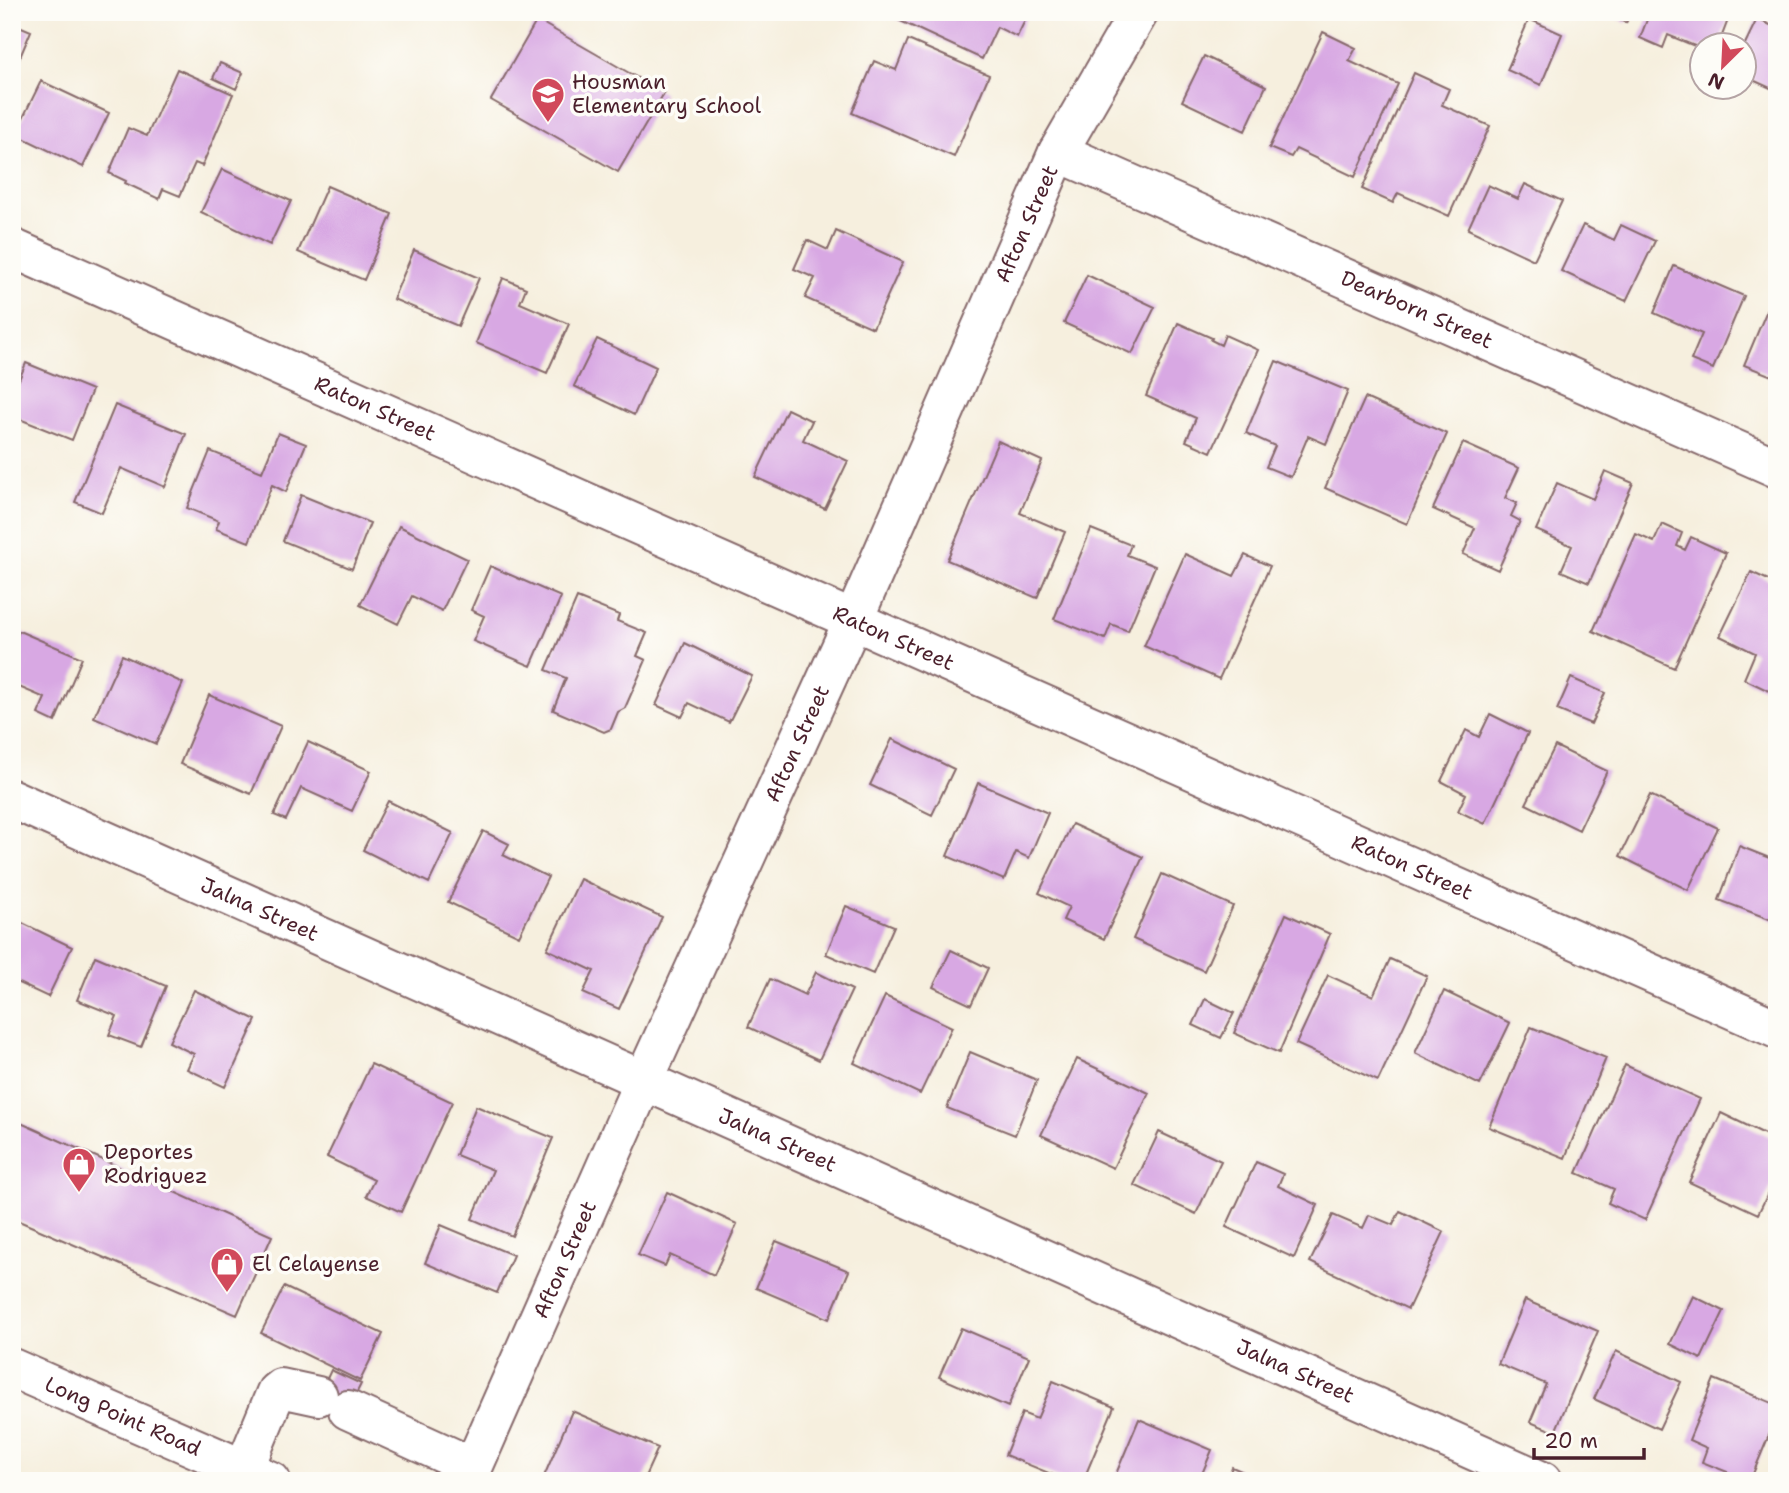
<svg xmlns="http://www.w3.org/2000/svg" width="1789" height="1493" viewBox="0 0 1789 1493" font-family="'Shantell Sans',sans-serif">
<rect width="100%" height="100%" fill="#fdfcf7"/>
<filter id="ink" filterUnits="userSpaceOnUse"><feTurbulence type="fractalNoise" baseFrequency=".0143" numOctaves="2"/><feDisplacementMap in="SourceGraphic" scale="14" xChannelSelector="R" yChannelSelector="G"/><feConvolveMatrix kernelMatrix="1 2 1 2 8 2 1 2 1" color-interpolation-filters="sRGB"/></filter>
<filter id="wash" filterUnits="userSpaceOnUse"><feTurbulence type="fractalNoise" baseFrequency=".00686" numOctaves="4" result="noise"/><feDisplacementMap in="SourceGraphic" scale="28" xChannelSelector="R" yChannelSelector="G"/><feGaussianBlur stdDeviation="1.57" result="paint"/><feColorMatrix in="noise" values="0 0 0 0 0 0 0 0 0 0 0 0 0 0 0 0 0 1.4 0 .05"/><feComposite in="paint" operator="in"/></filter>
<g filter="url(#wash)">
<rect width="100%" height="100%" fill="#f6efde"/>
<g id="blocks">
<!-- building -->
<path fill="#d8a8e3" d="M 881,12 L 1029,12 L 1017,37 L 997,27 L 982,59 Z
M 1605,12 L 1631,12 L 1626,23 Z
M 1650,12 L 1731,12 L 1718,46 L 1702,46 L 1702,49 L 1668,35 L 1663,48 L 1640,38 Z
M 1529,19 L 1562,34 L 1541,85 L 1507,70 Z
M 1757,19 L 1777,28 L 1777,91 L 1744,76 L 1744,46 Z
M 537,20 L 664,93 L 618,172 L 491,100 Z
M 12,23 L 31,31 L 12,76 Z
M 1323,32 L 1356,48 L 1349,61 L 1398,84 L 1355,177 L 1296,149 L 1291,157 L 1269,148 Z
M 908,40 L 989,75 L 954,157 L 852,113 L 874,61 L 896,70 Z
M 1204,56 L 1266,86 L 1245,131 L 1182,101 Z
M 220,63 L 243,73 L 236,89 L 213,78 Z
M 177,69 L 233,94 L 202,166 L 195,163 L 180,196 L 163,189 L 159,199 L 125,183 L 126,181 L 109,173 L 128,128 L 147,136 Z
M 1414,73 L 1449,89 L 1442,105 L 1490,126 L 1449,216 L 1398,193 L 1393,203 L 1362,189 Z
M 41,81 L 109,113 L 83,167 L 15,134 Z
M 222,169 L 291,201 L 270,245 L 201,212 Z
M 1525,184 L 1562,201 L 1534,260 L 1468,229 L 1488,185 L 1518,199 Z
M 327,186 L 392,214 L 364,280 L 298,252 Z
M 1583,225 L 1614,240 L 1621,225 L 1655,241 L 1626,301 L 1561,271 Z
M 836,231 L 903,262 L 873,328 L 805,298 L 815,278 L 794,269 L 807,240 L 828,250 Z
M 414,250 L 479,278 L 458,326 L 393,299 Z
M 1674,266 L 1744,296 L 1713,369 L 1691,360 L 1702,334 L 1654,313 Z
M 1087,275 L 1155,307 L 1132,354 L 1064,323 Z
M 503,278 L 526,288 L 520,303 L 569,324 L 547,373 L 476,343 Z
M 1767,310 L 1777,314 L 1777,378 L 1744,365 Z
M 1178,323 L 1212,338 L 1211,340 L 1221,345 L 1225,335 L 1258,350 L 1211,452 L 1186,441 L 1196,418 L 1146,396 Z
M 597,339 L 656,367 L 634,415 L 574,386 Z
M 1276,361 L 1348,391 L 1326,444 L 1308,436 L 1291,477 L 1266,467 L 1275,446 L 1246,433 Z
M 26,363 L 92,390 L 72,440 L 12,416 L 12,396 Z
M 1365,398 L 1447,434 L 1407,524 L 1325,488 Z
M 115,405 L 186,434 L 165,487 L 121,468 L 102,513 L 75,502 Z
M 787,409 L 812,421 L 803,440 L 848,461 L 825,509 L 755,477 Z
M 278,433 L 306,444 L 286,492 L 272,485 L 249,542 L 216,529 L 219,521 L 187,508 L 210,451 L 262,472 Z
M 998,441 L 1042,461 L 1020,513 L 1065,532 L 1037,598 L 947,560 Z
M 1463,443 L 1519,468 L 1505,498 L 1517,503 L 1511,516 L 1520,521 L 1498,570 L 1463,554 L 1475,528 L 1433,509 Z
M 1605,471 L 1633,483 L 1589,583 L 1561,571 L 1572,546 L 1536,530 L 1557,483 L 1593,499 Z
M 301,495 L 370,523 L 352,569 L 283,541 Z
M 1662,524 L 1682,533 L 1677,546 L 1685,550 L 1691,537 L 1726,553 L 1674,668 L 1593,631 L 1636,534 L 1654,542 Z
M 399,526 L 467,559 L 442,611 L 412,596 L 398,624 L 360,605 Z
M 1091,529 L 1131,545 L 1127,555 L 1155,566 L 1128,631 L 1111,624 L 1105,639 L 1054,619 Z
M 1185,554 L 1234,576 L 1245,555 L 1270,566 L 1219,679 L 1144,646 Z
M 490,566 L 561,597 L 531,666 L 473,641 L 484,616 L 471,610 Z
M 1751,572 L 1777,584 L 1777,679 L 1771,692 L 1744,679 L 1755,653 L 1720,636 Z
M 577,598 L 619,615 L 617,621 L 647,633 L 637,656 L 646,660 L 625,708 L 618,712 L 611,729 L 604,732 L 553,710 L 566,678 L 546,670 Z
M 19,631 L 82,658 L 55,722 L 38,714 L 45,698 L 12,684 L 12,647 Z
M 685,643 L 752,676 L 729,722 L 689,703 L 682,717 L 656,705 Z
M 122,655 L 183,683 L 156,744 L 94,717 Z
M 1571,678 L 1605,693 L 1591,724 L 1557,710 Z
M 209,695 L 281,726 L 251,794 L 180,764 Z
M 1490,714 L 1528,733 L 1485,824 L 1458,811 L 1466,794 L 1441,781 L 1466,730 L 1479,737 Z
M 892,739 L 954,769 L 932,815 L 870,785 Z
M 308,742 L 371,771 L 352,811 L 301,788 L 286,820 L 274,815 Z
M 1555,746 L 1607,771 L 1579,830 L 1526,804 Z
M 978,783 L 1048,813 L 1029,858 L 1016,852 L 1004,880 L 947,856 Z
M 1650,795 L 1718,828 L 1688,890 L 1620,856 Z
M 388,801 L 453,833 L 429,883 L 363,850 Z
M 1072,824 L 1143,857 L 1104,939 L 1063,920 L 1069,907 L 1039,893 Z
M 483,831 L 509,844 L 503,855 L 548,877 L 519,936 L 448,902 Z
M 1739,846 L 1777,861 L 1777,922 L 1719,900 Z
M 1162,874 L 1233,906 L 1204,971 L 1133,939 Z
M 580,879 L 662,917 L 619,1009 L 583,993 L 594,971 L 547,949 Z
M 846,906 L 894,926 L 873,974 L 826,954 Z
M 1286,914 L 1330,934 L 1279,1053 L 1234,1033 Z
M 12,918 L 72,947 L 48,997 L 12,980 Z
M 951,950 L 988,968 L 971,1005 L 933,987 Z
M 95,956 L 166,986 L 141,1047 L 109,1035 L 117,1016 L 77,1000 Z
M 1390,959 L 1427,976 L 1378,1081 L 1296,1044 L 1328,975 L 1373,996 Z
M 816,972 L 852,990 L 819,1060 L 748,1027 L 770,979 L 805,995 Z
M 194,990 L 256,1020 L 225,1087 L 187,1069 L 194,1054 L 169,1042 Z
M 1444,991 L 1510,1023 L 1480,1085 L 1415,1053 Z
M 885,996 L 952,1027 L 920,1094 L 854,1063 Z
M 1205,999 L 1234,1013 L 1221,1038 L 1193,1025 Z
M 1531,1027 L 1606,1058 L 1565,1158 L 1489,1127 Z
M 970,1052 L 1037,1080 L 1015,1135 L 947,1108 Z
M 1077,1059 L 1149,1093 L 1113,1168 L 1041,1135 Z
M 371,1064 L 452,1102 L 401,1212 L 366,1196 L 374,1180 L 327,1157 Z
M 1625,1065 L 1700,1099 L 1645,1220 L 1608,1203 L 1614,1189 L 1577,1173 Z
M 476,1106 L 553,1138 L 512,1236 L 472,1219 L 493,1170 L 456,1155 Z
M 1721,1113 L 1777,1140 L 1777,1175 L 1758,1214 L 1689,1182 Z
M 12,1119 L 272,1236 L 237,1315 L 12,1218 Z
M 1159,1132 L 1221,1161 L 1196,1214 L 1134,1185 Z
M 1256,1162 L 1283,1174 L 1278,1186 L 1318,1205 L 1294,1258 L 1226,1227 Z
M 667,1192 L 737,1224 L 714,1275 L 670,1255 L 665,1266 L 638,1255 Z
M 1400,1211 L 1444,1232 L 1408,1309 L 1310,1262 L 1333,1215 L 1363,1228 L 1369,1215 L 1393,1225 Z
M 441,1225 L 513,1255 L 497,1293 L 425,1263 Z
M 776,1241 L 849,1271 L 829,1319 L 756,1288 Z
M 284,1287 L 383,1334 L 360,1381 L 261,1333 Z
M 1693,1296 L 1724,1311 L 1701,1359 L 1670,1344 Z
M 1525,1300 L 1598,1331 L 1555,1432 L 1530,1422 L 1546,1384 L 1498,1364 Z
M 961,1328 L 1029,1357 L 1008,1407 L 939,1377 Z
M 1616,1351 L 1681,1382 L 1659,1429 L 1594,1399 Z
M 331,1370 L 361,1384 L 345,1416 L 316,1402 Z
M 1714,1379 L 1777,1405 L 1777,1416 L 1750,1481 L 1702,1462 L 1707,1448 L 1689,1440 Z
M 1053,1381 L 1114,1407 L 1083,1481 L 1068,1481 L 1005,1455 L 1022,1413 L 1037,1419 Z
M 572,1411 L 658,1448 L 643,1481 L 542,1481 Z
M 1139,1419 L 1212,1450 L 1199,1481 L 1152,1481 L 1145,1478 L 1143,1481 L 1113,1481 Z
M 1232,1467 L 1264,1481 L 1226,1481 Z"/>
</g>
</g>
<g filter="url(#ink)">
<use href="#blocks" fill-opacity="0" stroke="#86686a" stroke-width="2"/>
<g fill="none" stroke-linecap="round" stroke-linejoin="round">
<defs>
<g id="minor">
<path id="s1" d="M 1058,152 L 1777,468"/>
<path id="s2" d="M 12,248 L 1777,1029"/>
<path id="s3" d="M 12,799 L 1542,1481"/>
<path d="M 348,1410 L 473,1467"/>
<path d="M 244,1469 L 276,1392 L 281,1388 L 318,1396"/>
<path id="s4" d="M 467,1481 L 644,1080 L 853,621 L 1058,152 L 1139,12"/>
</g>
<g id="major">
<path id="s5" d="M 12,1368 L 271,1481"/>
</g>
</defs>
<!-- minor casing -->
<use href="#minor" stroke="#86686a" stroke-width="42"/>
<!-- major casing -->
<use href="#major" stroke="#86686a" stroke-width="42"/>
<!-- minor -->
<use href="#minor" stroke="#fff" stroke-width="38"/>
<!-- major -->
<use href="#major" stroke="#fff" stroke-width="38"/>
</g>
</g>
<!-- icons -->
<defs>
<symbol id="school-pin" viewBox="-11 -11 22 30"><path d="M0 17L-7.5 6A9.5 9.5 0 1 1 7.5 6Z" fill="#d1495b" stroke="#fdfcf7"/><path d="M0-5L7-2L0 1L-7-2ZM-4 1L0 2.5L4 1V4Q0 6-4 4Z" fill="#fff"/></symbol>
<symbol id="shop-pin" viewBox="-11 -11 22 30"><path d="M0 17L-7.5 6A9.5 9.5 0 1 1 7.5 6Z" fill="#d1495b" stroke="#fdfcf7"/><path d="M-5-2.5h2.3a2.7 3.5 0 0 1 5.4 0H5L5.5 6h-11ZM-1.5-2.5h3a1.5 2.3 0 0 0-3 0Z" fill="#fff"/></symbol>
</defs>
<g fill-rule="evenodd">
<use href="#school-pin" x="529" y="75" width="38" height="52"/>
<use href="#shop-pin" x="60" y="1145" width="38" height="52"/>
<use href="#shop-pin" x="208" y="1245" width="38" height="52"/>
</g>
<g text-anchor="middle" stroke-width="7" stroke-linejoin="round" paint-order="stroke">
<!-- poi labels -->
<g font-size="21" fill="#4a1f2b" stroke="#fdfcf7" text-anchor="start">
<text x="572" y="89">Housman<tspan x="572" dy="24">Elementary School</tspan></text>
<text x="104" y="1159">Deportes<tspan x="104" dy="24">Rodriguez</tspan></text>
<text x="252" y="1271">El Celayense</text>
</g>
<!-- street labels -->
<g font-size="21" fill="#4a1f2b" stroke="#fdfcf7">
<text dy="7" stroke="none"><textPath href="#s4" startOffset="1376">Afton Street</textPath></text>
<text dy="7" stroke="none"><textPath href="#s1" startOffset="392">Dearborn Street</textPath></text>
<text dy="7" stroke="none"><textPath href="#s2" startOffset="397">Raton Street</textPath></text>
<text dy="7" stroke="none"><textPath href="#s2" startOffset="964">Raton Street</textPath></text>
<text dy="7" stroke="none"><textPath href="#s4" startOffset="808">Afton Street</textPath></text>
<text dy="7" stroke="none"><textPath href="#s2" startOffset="1531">Raton Street</textPath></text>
<text dy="7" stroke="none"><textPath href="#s3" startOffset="271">Jalna Street</textPath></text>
<text dy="7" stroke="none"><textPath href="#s3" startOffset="838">Jalna Street</textPath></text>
<text dy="7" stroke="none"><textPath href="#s4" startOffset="242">Afton Street</textPath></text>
<text dy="7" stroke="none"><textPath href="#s3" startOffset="1405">Jalna Street</textPath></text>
<text dy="7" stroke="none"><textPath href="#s5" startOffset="121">Long Point Road</textPath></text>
</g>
</g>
<!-- margin -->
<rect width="1789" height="1493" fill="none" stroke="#fdfcf7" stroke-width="42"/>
<!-- north arrow -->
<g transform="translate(1723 66) rotate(204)"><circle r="33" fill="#fdfcf7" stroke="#b5a4a5" stroke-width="2"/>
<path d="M0-5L12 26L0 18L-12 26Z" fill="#d1495b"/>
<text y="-10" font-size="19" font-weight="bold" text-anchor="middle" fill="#4a1f2b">N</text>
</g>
<!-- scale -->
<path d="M1534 1448v10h110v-10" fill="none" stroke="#4a1f2b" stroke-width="3.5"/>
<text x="1544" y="1448" font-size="21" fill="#4a1f2b" stroke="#fdfcf7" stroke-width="5" paint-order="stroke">20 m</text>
</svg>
